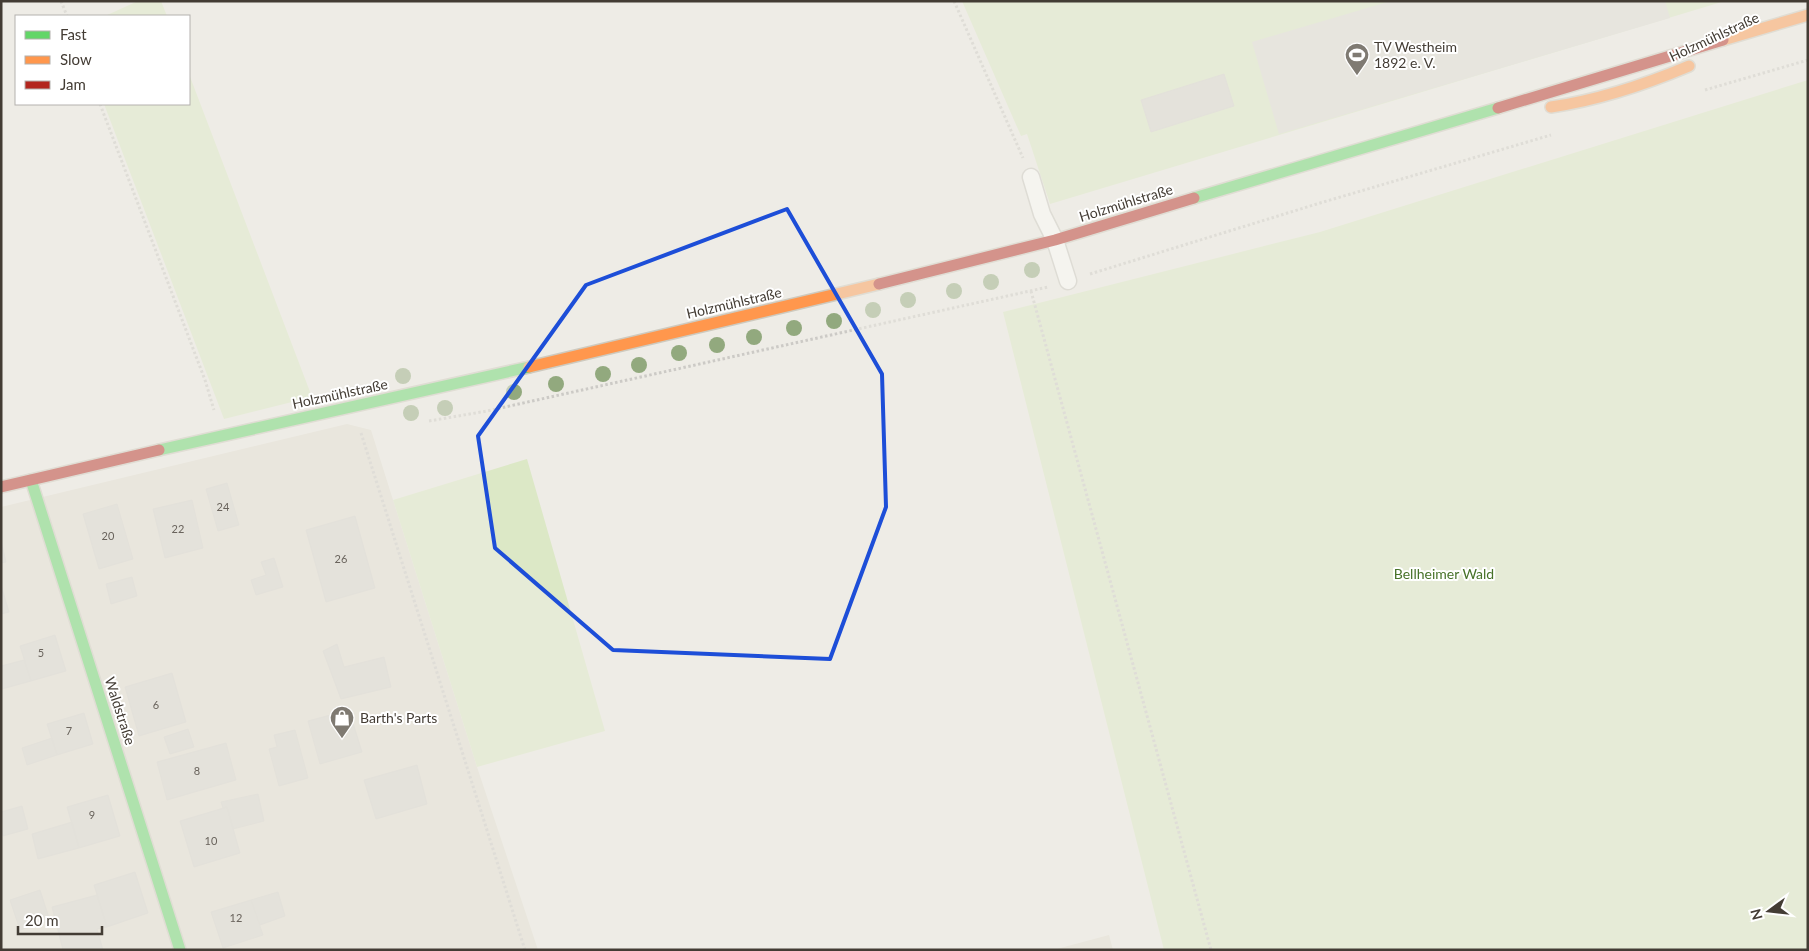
<svg xmlns="http://www.w3.org/2000/svg" width="1809" height="951" viewBox="0 0 1809 951" font-family="Lato,sans-serif">
<rect width="100%" height="100%" fill="#eeece6"/>
<!-- residential -->
<path fill="#e2ddd3" d="M 347,424 L 371,430 L 477,767 L 538,950 L 1,950 L 1,507 Z
M 1109,935 L 1113,950 L 1053,950 Z"/>
<!-- green -->
<path fill="#dce8c6" d="M 138,1 L 161,1 L 167,16 L 105,16 Z
M 962,1 L 1725,1 L 1050,204 L 1027,134 L 1021,136 Z
M 189,74 L 312,397 L 224,419 L 104,104 L 189,104 Z
M 1808,80 L 1808,950 L 1164,950 L 1003,312 L 1320,232 Z
M 527,459 L 605,731 L 477,767 L 393,500 Z"/>
<!-- parking -->
<path fill="#dddbd6" d="M 1391,1 L 1665,1 L 1670,18 L 1279,134 L 1252,42 Z"/>
<!-- building -->
<path fill="#d7d4cf" stroke="#d6d3cc" d="M 1224,74 L 1234,106 L 1151,132 L 1141,100 Z
M 227,483 L 239,525 L 218,531 L 206,489 Z
M 192,500 L 203,548 L 165,558 L 153,509 Z
M 117,504 L 133,559 L 99,569 L 83,514 Z
M 355,516 L 375,588 L 326,602 L 306,530 Z
M 1,541 L 6,562 L 1,563 Z
M 274,558 L 283,587 L 256,595 L 251,580 L 266,575 L 261,562 Z
M 132,577 L 137,596 L 111,604 L 106,584 Z
M 1,585 L 9,612 L 1,614 Z
M 55,635 L 66,671 L 31,681 L 20,646 Z
M 337,644 L 344,667 L 384,657 L 391,687 L 341,699 L 323,651 Z
M 24,660 L 31,681 L 2,689 L 1,666 Z
M 172,673 L 186,722 L 139,736 L 125,687 Z
M 349,710 L 362,752 L 320,764 L 308,721 Z
M 84,713 L 93,744 L 57,755 L 47,724 Z
M 188,729 L 194,747 L 170,754 L 164,737 Z
M 295,730 L 308,778 L 279,786 L 269,749 L 277,747 L 274,735 Z
M 52,738 L 57,755 L 27,765 L 22,748 Z
M 226,743 L 236,780 L 167,800 L 157,762 Z
M 417,765 L 427,804 L 376,819 L 364,780 Z
M 258,794 L 264,821 L 233,829 L 227,807 L 223,808 L 221,802 Z
M 108,795 L 120,836 L 79,848 L 67,807 Z
M 22,806 L 28,829 L 3,836 L 1,829 L 1,812 Z
M 227,807 L 240,853 L 194,867 L 180,821 Z
M 72,822 L 79,848 L 38,859 L 32,834 Z
M 135,872 L 148,913 L 107,927 L 94,885 Z
M 40,890 L 50,921 L 20,930 L 10,900 Z
M 278,892 L 285,916 L 260,925 L 251,900 Z
M 97,895 L 107,927 L 97,929 L 103,950 L 63,950 L 52,907 Z
M 251,900 L 263,935 L 223,948 L 211,912 Z"/>
<g fill="none" stroke-linecap="round" stroke-linejoin="round">
<defs>
<path id="lane" d="M 1031,177 L 1042,214 L 1055,240 L 1068,281"/>
<path id="fast" d="M 1194,198 L 1498,108
M 159,450 L 529,367
M 31,480 L 180,950"/>
<path id="slow" d="M 1723,40 L 1808,15
M 1551,107 C 1599,100 1644,85 1689,66
M 529,367 L 879,284"/>
<path id="jam" d="M 1498,108 L 1723,40
M 879,284 L 1055,240 L 1194,198
M 1,487 L 159,450"/>
</defs>
<!-- lane casing -->
<use href="#lane" stroke="#cac8c2" stroke-width="19"/>
<!-- fast casing -->
<use href="#fast" stroke="#cecabf" stroke-width="14"/>
<!-- slow casing -->
<use href="#slow" stroke="#cecabf" stroke-width="14"/>
<!-- jam casing -->
<use href="#jam" stroke="#cecabf" stroke-width="14"/>
<!-- path -->
<path stroke="#cccac6" stroke-width="3" stroke-dasharray="2.5 2.5" stroke-linecap="butt" d="M 61,1 L 67,16
M 954,1 L 1023,158
M 1705,90 L 1808,60
M 100,104 L 205,380 L 214,410
M 1090,274 L 1320,203 L 1551,135
M 1031,291 L 1211,950
M 429,421 L 487,411 L 1048,287
M 361,433 L 525,950"/>
<!-- lane -->
<use href="#lane" stroke="#fcfcfb" stroke-width="16"/>
<!-- fast -->
<use href="#fast" stroke="#63d668" stroke-width="11"/>
<!-- slow -->
<use href="#slow" stroke="#ff974d" stroke-width="11"/>
<!-- jam -->
<use href="#jam" stroke="#b3261e" stroke-width="11"/>
</g>
<!-- trees -->
<g fill="#92a97e">
<circle cx="1032" cy="270" r="8"/>
<circle cx="991" cy="282" r="8"/>
<circle cx="954" cy="291" r="8"/>
<circle cx="908" cy="300" r="8"/>
<circle cx="873" cy="310" r="8"/>
<circle cx="834" cy="321" r="8"/>
<circle cx="794" cy="328" r="8"/>
<circle cx="754" cy="337" r="8"/>
<circle cx="717" cy="345" r="8"/>
<circle cx="679" cy="353" r="8"/>
<circle cx="639" cy="365" r="8"/>
<circle cx="603" cy="374" r="8"/>
<circle cx="403" cy="376" r="8"/>
<circle cx="556" cy="384" r="8"/>
<circle cx="514" cy="392" r="8"/>
<circle cx="445" cy="408" r="8"/>
<circle cx="411" cy="413" r="8"/>
</g>
<!-- marked area -->
<path d="M0 0H1809V951H0ZM 787,209 L 882,374 L 886,507 L 830,659 L 613,650 L 495,548 L 478,436 L 586,285 Z" fill="#eeece6" fill-opacity=".55" fill-rule="evenodd"/>
<path fill="none" stroke="#1d4ed8" stroke-width="4" stroke-linejoin="round" d="M 787,209 L 882,374 L 886,507 L 830,659 L 613,650 L 495,548 L 478,436 L 586,285 Z"/>
<!-- icons -->
<defs>
<symbol id="stadium-pin" viewBox="-11 -11 22 30"><path d="M0 17L-7.5 6A9.5 9.5 0 1 1 7.5 6Z" fill="#7f7a72" stroke="#fff"/><path d="M0-5a6.5 5 0 1 0 0 10a6.5 5 0 1 0 0-10ZM-3.5-1.8h7v3.6h-7Z" fill="#fff"/></symbol>
<symbol id="shop-pin" viewBox="-11 -11 22 30"><path d="M0 17L-7.5 6A9.5 9.5 0 1 1 7.5 6Z" fill="#7f7a72" stroke="#fff"/><path d="M-5-2.5h2.3a2.7 3.5 0 0 1 5.4 0H5L5.5 6h-11ZM-1.5-2.5h3a1.5 2.3 0 0 0-3 0Z" fill="#fff"/></symbol>
</defs>
<g fill-rule="evenodd">
<use href="#stadium-pin" x="1343" y="41" width="28" height="38"/>
<use href="#shop-pin" x="328" y="704" width="28" height="38"/>
</g>
<g text-anchor="middle" stroke-width="4" stroke-linejoin="round" paint-order="stroke">
<!-- number labels -->
<g font-size="11" fill="#69635c">
<text x="223" y="511">24</text>
<text x="178" y="533">22</text>
<text x="108" y="540">20</text>
<text x="341" y="563">26</text>
<text x="41" y="657">5</text>
<text x="156" y="709">6</text>
<text x="69" y="735">7</text>
<text x="197" y="775">8</text>
<text x="92" y="819">9</text>
<text x="211" y="845">10</text>
<text x="236" y="922">12</text>
</g>
<!-- street labels -->
<g font-size="14" fill="#433c34" stroke="#fff">
<text transform="translate(1714 37) rotate(-25)" y="5">Holzmühlstraße</text>
<text transform="translate(1126 203) rotate(-17)" y="5">Holzmühlstraße</text>
<text transform="translate(734 303) rotate(-13)" y="5">Holzmühlstraße</text>
<text transform="translate(340 394) rotate(-12)" y="5">Holzmühlstraße</text>
<text transform="translate(120 711) rotate(72)" y="5">Waldstraße</text>
</g>
<!-- poi labels -->
<g font-size="14" fill="#433c34" stroke="#fff" text-anchor="start">
<text x="1374" y="52">TV Westheim<tspan x="1374" dy="16">1892 e. V.</tspan></text>
<text x="360" y="723">Barth's Parts</text>
</g>
<!-- park labels -->
<g font-size="14" fill="#477229" stroke="#fff">
<text x="1444" y="579">Bellheimer Wald</text>
</g>
</g>
<!-- border -->
<rect width="1809" height="951" fill="none" stroke="#433c34" stroke-width="5"/>
<!-- legend -->
<rect x="15" y="15" width="175" height="90" fill="#ffffff" stroke="#b4b1ae"/>
<rect x="25" y="31" width="25" height="8" fill="#63d668" stroke="#b4b1ae"/>
<text x="60" y="40" font-size="15" fill="#433c34">Fast</text>
<rect x="25" y="56" width="25" height="8" fill="#ff974d" stroke="#b4b1ae"/>
<text x="60" y="65" font-size="15" fill="#433c34">Slow</text>
<rect x="25" y="81" width="25" height="8" fill="#b3261e" stroke="#b4b1ae"/>
<text x="60" y="90" font-size="15" fill="#433c34">Jam</text>
<!-- north arrow -->
<g transform="translate(1769 911) rotate(255)" stroke="#ffffff" stroke-width="4" paint-order="stroke">
<path d="M0-4L9 19L0 12L-9 19Z" fill="#433c34"/>
<text y="-8" font-size="14" font-weight="bold" text-anchor="middle" fill="#433c34">N</text>
</g>
<!-- scale -->
<path d="M18 926v8h84v-8" fill="none" stroke="#433c34" stroke-width="2.5"/>
<text x="25" y="926" font-size="15" fill="#433c34" stroke="#ffffff" stroke-width="4" paint-order="stroke">20 m</text>
</svg>
